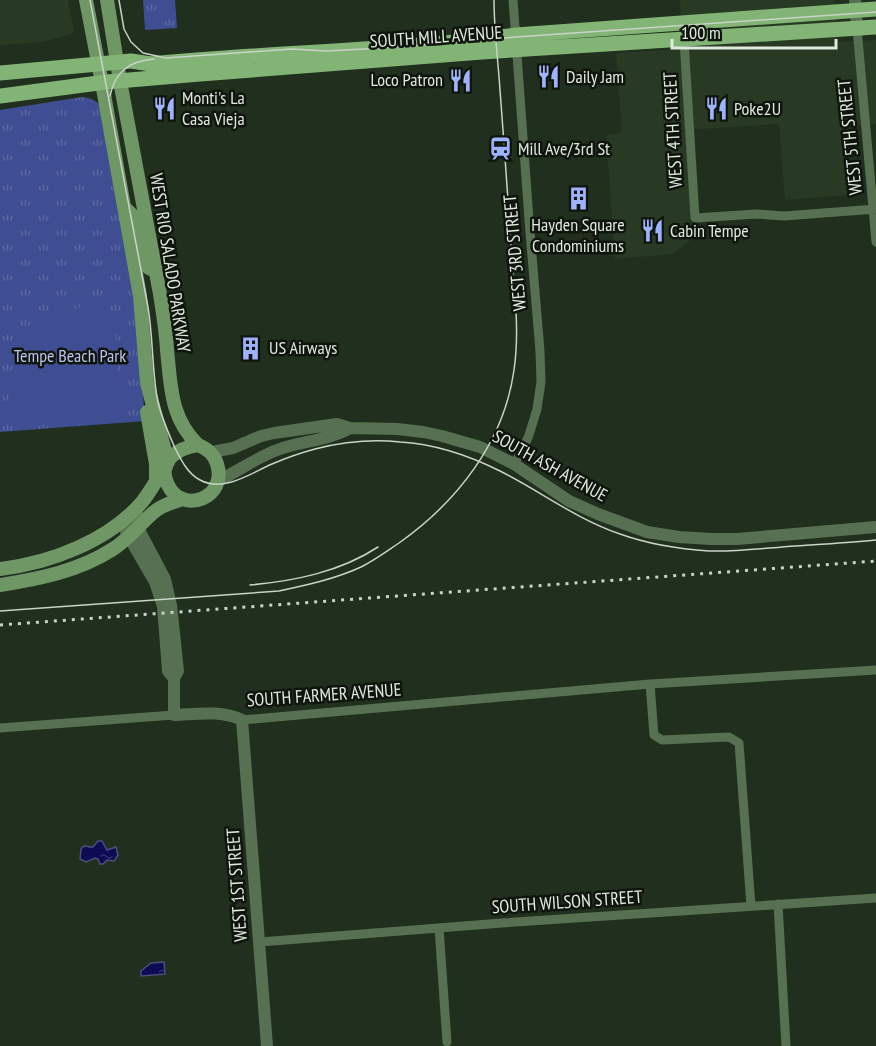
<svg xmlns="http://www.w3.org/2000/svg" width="876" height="1046" viewBox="0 0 876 1046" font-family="'PT Sans Narrow',sans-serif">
<defs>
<pattern id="grass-tufts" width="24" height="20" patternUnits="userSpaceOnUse" patternTransform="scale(1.5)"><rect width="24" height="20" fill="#3f4d92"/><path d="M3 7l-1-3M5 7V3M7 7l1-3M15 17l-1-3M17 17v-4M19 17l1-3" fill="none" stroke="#5a67a1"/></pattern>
<pattern id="water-ripples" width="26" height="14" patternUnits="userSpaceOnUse" patternTransform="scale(1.5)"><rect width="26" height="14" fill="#0d0b53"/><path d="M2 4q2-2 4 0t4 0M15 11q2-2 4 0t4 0" fill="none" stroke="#302f6b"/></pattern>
</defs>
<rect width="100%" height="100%" fill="#212f1e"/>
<!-- built -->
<path fill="#283a24" d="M 0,0 L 68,0 L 74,33 L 43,42 L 0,45 Z
M 680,0 L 834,0 L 838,42 L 876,40 L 876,124 L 842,127 L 847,195 L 785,200 L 779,124 L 685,130 L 692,239 L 672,254 L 615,259 L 606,135 L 622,133 L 616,53 L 683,49 Z"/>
<!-- grass -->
<path fill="url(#grass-tufts)" d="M 143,0 L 175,0 L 177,28 L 145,30 Z
M 82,97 C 91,98 95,100 101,106 L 135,292 L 145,421 L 0,432 L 0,110 Z"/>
<!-- garden -->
<path fill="#3f4d92" d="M 92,303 L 104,303 L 115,332 L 121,408 L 115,414 L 39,420 L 9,413 C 8,354 36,320 92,303 Z"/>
<!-- water -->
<path fill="url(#water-ripples)" stroke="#4c4e7d" stroke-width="1.5" d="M 98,841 L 102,841 L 107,850 L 116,847 L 118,855 L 114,861 L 107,860 L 103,864 L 100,864 L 98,859 L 95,858 L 86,862 L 80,859 L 81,849 L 84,846 L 93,847 Z
M 164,962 L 165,974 L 141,976 L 141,971 L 151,963 Z"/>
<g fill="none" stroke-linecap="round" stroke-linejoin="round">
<!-- minor -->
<path stroke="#577051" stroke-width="9" d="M 513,0 L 529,220 L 540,351 L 541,382 L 537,409 L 529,435 L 523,449 L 514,464
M 857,28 L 876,242
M 684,40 L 695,218 L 757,214 L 784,216 L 876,209
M 650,684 L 654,735 L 662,740 L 729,737 L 739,743 L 751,906
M 242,720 L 650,684 L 876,670
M 0,728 L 174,715
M 778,904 L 786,1046
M 439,928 L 447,1042
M 260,942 L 502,923 L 876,898"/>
<!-- tertiary -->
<path stroke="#577051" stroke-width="12" d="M 855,0 L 857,28
M 212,452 L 233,448 L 261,436 L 274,433 L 337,424 L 350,428 L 397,429 L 423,432 L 442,436 L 480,447 L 514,464 L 569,501 L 598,514 L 647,532 L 679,537 L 711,539 L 737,539 L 876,527
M 218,481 C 238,471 256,458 277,450 C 301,441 327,441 350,428
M 137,514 L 127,525 L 126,532 L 155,582 L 163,606 L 168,671 L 174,678
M 138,528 L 165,579 L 171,605 L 178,671 L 174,678 L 174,715 C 198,714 221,710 242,720 L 267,1046"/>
<!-- secondary -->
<path stroke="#6f9665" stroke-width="14" d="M 86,0 L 102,83 L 140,296 L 147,383 L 168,462
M 107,0 L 120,81 L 160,294 C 163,313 166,331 167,350 C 171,386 170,418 198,445
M 124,207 L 137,220 L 146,265 L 149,268 L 153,270
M 147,412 L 156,464 L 156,480
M 198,445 C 208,449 214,454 217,464 C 228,497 183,516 168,485 C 156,461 178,448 198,445 Z
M 0,569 C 50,563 109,541 142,502 C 151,491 157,478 166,467
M 0,585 C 39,579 79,571 113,549 C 129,539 140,524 154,512 C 162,505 173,502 183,499"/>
<!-- primary -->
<path stroke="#82b475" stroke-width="15" d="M 0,73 L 131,61 L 151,64 C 273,52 395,51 516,35 L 876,9
M 0,96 L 106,82 L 200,74 L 482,52 L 876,27"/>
<!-- tram -->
<path stroke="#c9d3c7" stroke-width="1.5" d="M 90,0 L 148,307 C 153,337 152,368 157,397 C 160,415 168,432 175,448 C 181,460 188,474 200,480 C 224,493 251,473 272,464 C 286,458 300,453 315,449 C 343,442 371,439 400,442 C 435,444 468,455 500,471 C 540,491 576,519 620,534 C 648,544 678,549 709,551 C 737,552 766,548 795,546 C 822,544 849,543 876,540
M 119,0 L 124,29 L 131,42 L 143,53 L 166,58 L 292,49 L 326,51 L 365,49 L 461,42 L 516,37 L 876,12
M 110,96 C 115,72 129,61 154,59
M 250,585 C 294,581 340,572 378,547
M 0,611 L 279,591 C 307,585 335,579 361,567 C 375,560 387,551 399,543 C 457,502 504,442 514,370 C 520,330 514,289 511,248 C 508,196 504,143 500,90 C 498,60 494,30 494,0"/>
<!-- rail -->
<path stroke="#c9d3c7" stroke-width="3" stroke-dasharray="3 6" stroke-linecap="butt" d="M 0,625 L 876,561"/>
</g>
<!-- icons -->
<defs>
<symbol id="restaurant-bare" viewBox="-9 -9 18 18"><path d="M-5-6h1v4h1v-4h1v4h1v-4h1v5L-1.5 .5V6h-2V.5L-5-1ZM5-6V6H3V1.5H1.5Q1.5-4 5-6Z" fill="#9fb3fd" stroke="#0f150d" stroke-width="2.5" paint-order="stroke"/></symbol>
<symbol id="station-bare" viewBox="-9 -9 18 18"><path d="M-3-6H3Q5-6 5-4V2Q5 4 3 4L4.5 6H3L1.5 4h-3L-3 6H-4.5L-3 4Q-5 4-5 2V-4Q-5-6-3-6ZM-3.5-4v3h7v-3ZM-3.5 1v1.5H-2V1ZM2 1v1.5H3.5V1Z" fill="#9fb3fd" stroke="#0f150d" stroke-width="2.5" paint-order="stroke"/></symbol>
<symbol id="building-bare" viewBox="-9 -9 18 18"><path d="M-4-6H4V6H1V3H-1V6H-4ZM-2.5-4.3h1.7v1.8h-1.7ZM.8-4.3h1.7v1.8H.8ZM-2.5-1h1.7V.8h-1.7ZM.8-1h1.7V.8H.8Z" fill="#9fb3fd" stroke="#0f150d" stroke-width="2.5" paint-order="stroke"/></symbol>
</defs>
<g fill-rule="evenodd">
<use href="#restaurant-bare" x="532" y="60" width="33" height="33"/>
<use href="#restaurant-bare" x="444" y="64" width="33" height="33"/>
<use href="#restaurant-bare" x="148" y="92" width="33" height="33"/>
<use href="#restaurant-bare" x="700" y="92" width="33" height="33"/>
<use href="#station-bare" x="484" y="132" width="33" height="33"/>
<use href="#building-bare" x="562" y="182" width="33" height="33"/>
<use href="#restaurant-bare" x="636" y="214" width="33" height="33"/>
<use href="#building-bare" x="234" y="332" width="33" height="33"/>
</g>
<g text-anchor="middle" stroke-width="5" stroke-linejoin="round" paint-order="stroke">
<!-- street labels -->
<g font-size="18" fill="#e0e9de" stroke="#0f150d">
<text transform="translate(436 37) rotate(-4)" y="6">SOUTH MILL AVENUE</text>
<text transform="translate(673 130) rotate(-93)" y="6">WEST 4TH STREET</text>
<text transform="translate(850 137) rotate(-96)" y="6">WEST 5TH STREET</text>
<text transform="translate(515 253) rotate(-95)" y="6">WEST 3RD STREET</text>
<text transform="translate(170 263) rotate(81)" y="6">WEST RIO SALADO PARKWAY</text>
<text transform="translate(550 466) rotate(29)" y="6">SOUTH ASH AVENUE</text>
<text transform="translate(324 695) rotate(-4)" y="6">SOUTH FARMER AVENUE</text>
<text transform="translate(237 885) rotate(-94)" y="6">WEST 1ST STREET</text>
<text transform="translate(567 902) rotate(-4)" y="6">SOUTH WILSON STREET</text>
</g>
<!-- poi labels -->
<g font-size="18" fill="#e0e9de" stroke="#0f150d" text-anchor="start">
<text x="566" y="83">Daily Jam</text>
<text x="443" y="86" text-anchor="end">Loco Patron</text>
<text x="182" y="104">Monti's La<tspan x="182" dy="21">Casa Vieja</tspan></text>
<text x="734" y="115">Poke2U</text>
<text x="518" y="155">Mill Ave/3rd St</text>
<text x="578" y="231" text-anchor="middle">Hayden Square<tspan x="578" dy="21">Condominiums</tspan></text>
<text x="670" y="237">Cabin Tempe</text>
<text x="269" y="354">US Airways</text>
</g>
<!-- park labels -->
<g font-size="18" fill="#b8c5ef" stroke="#0f150d">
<text x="70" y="362">Tempe Beach Park</text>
</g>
</g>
<!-- scale -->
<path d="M672 39v9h164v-9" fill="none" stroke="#e0e9de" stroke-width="3"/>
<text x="681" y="39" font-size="18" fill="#e0e9de" stroke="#0f150d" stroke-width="4.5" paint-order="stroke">100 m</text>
</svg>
